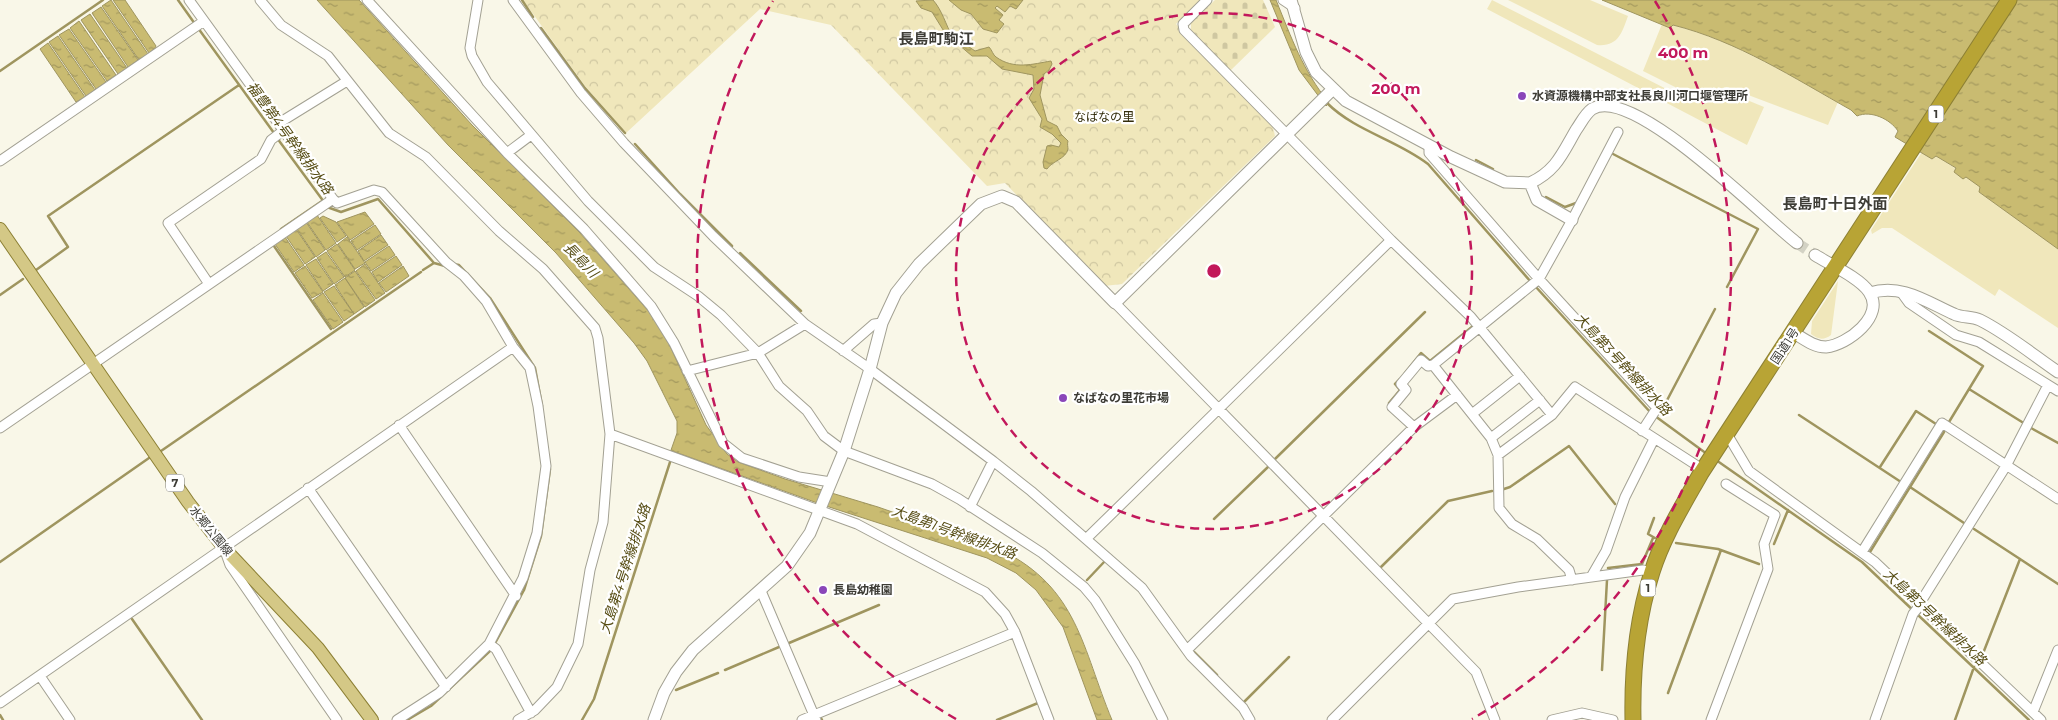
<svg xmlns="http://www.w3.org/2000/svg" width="2058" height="720" viewBox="0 0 2058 720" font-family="Montserrat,'Noto Sans JP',sans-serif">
<defs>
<pattern id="cemetery-stones" width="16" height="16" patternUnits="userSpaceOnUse" patternTransform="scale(1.25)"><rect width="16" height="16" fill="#f0e7bb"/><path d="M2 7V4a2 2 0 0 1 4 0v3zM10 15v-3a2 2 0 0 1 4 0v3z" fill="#cfc7a1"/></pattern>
<pattern id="park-crowns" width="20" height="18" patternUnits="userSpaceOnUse" patternTransform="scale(1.25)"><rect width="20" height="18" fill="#f0e7bb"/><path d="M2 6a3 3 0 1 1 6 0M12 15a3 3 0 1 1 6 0" fill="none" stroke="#cfc7a1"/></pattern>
<pattern id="water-ripples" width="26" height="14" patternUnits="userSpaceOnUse" patternTransform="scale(1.25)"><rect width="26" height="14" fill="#c9bb71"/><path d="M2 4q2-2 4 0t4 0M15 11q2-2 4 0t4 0" fill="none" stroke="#a4995e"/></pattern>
</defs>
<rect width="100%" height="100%" fill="#f9f7e8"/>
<!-- green -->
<path fill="#f0e7bb" d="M 1492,0 L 1682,97 L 1697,98 L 1730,93 L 1764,107 L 1747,145 L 1487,9 Z
M 1508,0 L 1590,0 L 1628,16 C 1622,33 1618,47 1597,45 Z
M 1662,24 L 1670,28 L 1673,25 C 1732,40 1785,73 1838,102 L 1828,125 L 1727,87 L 1697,93 L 1683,91 L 1643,71 Z
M 1922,152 L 1932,159 L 1936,156 L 1978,183 L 1980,187 L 1979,192 L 2058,249 L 2058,328 L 1999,289 L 1995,296 L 1892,228 L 1882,228 L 1872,234 L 1871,230 Z
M 1838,281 L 1831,335 C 1823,341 1818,339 1811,334 L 1812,321 Z"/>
<!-- cemetery -->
<path fill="url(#cemetery-stones)" d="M 1215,0 L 1263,0 L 1275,27 L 1230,71 L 1191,30 L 1191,23 Z"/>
<!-- park -->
<path fill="url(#park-crowns)" d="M 523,0 L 1200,0 L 1176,24 L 1272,123 L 1275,136 L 1122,284 L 1104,286 L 1005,183 L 987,186 L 831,25 L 760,9 L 626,133 L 585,86 Z"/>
<!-- water -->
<path fill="url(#water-ripples)" stroke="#9f955f" d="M 111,0 L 148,54 L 139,60 L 102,6 Z
M 113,0 L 125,0 L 156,46 L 155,48 L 149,53 Z
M 317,0 L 359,0 L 472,125 L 580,233 L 650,313 L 670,346 L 706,425 L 727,454 L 738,462 L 785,479 L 878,507 L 1001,550 C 1078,588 1082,648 1112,720 L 1097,720 L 1063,627 L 1036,590 L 1016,573 L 987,558 L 823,505 L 678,453 L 670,453 L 677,433 L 677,421 L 647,361 L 634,343 L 556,253 L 448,145 Z
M 933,0 C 942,10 946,25 952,36 C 953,37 971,48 975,51 L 989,47 C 992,50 993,55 996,57 C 1014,70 1033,64 1051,61 L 1052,64 L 1049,70 L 1044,74 L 1040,95 L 1047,121 L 1057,126 L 1061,134 L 1068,141 C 1067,144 1068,147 1068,149 C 1066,159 1052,161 1047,169 L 1044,168 L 1043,162 L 1047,146 L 1051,145 L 1059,147 L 1061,143 L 1052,134 L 1040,127 L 1042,119 L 1029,98 L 1034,89 L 1033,75 L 1002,69 L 987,56 L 972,56 L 945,33 L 932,12 L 921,8 L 916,1 Z
M 949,0 L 1023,0 L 1016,9 L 1010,6 L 1005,12 L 997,6 L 995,8 L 1003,15 L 999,20 L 1004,24 L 997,33 L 983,29 L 971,14 L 961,10 Z
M 1270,0 L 1276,0 C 1292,39 1302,69 1329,103 L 1326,106 L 1299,70 Z
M 1602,0 L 2058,0 L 2058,249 L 1979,192 L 1980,187 L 1966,177 L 1963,179 L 1954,172 L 1956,168 L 1936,156 L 1932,159 L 1895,137 L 1898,131 C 1890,119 1871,110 1857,116 L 1851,110 C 1794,78 1737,41 1673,25 L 1670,28 Z
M 101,7 L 138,60 L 128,67 L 92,13 Z
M 90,14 L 127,68 L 118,74 L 81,20 Z
M 79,21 L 116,75 L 107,81 L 70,28 Z
M 69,29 L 106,82 L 96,89 L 59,35 Z
M 58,36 L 95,90 L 86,96 L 49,42 Z
M 48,43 L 85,97 L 76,102 L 40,49 Z
M 365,212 L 374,224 L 350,240 L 337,222 Z
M 317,215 L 336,243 L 326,250 L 307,222 Z
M 323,216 L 336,222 L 346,236 L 337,242 L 320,218 Z
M 306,222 L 325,250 L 316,257 L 297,229 Z
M 375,225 L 381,234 L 357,250 L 351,241 Z
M 296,229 L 315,257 L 305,264 L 286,236 Z
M 381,235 L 388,245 L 364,261 L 358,251 Z
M 285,237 L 304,265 L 294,272 L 275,244 Z
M 347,237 L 365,263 L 355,269 L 338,244 Z
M 337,244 L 355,270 L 345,277 L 327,251 Z
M 389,246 L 395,255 L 371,271 L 365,262 Z
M 326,252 L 344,277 L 334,284 L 317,258 Z
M 396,256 L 402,265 L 378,282 L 372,272 Z
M 316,259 L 333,284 L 323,291 L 306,265 Z
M 365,264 L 385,293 L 376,299 L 356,271 Z
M 305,266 L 323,292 L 312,298 L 295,273 Z
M 403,266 L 409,276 L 386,292 L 379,283 Z
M 355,271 L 375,300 L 365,307 L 345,278 Z
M 345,278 L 364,307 L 354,314 L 335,285 Z
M 334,286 L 354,314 L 344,321 L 324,292 Z
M 323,293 L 343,322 L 333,329 L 313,300 Z"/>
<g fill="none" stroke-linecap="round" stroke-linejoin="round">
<!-- stream -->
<path stroke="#9f955f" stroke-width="2.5" d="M 178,0 L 195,24
M 522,0 L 533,17
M 198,28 L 274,133
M 541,28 L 584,87 L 625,133
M 0,71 L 103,0
M 1327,103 C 1355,131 1397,140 1428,164 L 1531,282
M 277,138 L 324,202
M 635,144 L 680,194 L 732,246
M 1613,154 L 1758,229 L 1727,287
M 1476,160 L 1493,169
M 1546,197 L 1565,207 L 1576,203
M 327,207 L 341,212 L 378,199 L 434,263 L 445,266
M 281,229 L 322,201
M 274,246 L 331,329
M 740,253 L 801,311
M 453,264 L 459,265 L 490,298 L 535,368 L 542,406
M 36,270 L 68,247 L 48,216 L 239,85
M 423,270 L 434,263
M 1535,286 L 1651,413
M 0,295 L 23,279
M 1929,331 L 1983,366 L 1949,422
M 1405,373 L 1421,353 L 1430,361 L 1473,326
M 1969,389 L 2022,422
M 1389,403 L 1400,390 L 1395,384 L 1400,379
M 1664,406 L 1715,309
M 1799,415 L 1901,482
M 1655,416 L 1707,454
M 2031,428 L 2058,443
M 161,451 L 421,272
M 1275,459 L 1425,312
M 1716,460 L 1862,562 L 2029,720
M 1880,467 L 1916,411 L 1936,424
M 1910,487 L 1964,523
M 1504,489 L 1510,487 L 1569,446 L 1615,504
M 1654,518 L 1648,534 L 1655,538
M 1214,519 L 1269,466
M 1974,529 L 2020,559
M 1676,543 L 1718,549 L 1759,564
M 1774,544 L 1788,510
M 1870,552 L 1944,432
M 0,562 L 149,458
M 1381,567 L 1448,501 L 1492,491
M 1608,568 L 1642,564 L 1653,538
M 1087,580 L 1105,561
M 132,619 L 202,720
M 789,643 L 879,605
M 494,645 L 524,590 L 541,536 L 550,469
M 1194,652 L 1217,675
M 1982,656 L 2020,559 L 2058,584
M 725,670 L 779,647
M 1602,670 L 1607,580
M 676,690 L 718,673
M 1668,693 L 1721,550
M 1243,703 L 1289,657
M 0,715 L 3,720
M 821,718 L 822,720
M 407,720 L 431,706 L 491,650
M 582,720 L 594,699 L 671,459
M 997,720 L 1038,703
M 1955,720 L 1974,667"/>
<!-- secondary-tunnel -->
<path stroke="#d3d2c4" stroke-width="11" stroke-dasharray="11 5.5" stroke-linecap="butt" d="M 1797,243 L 1815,255"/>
<defs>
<path id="street" d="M 189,0 L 333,199 L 337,203 L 374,190 L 382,192 L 446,262 L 464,276 L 486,301 L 513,347 L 530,368 L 538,406 L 546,466 L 537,533 L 523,578 L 489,644 L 439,693 L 397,720
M 260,0 L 281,25 L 328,56 L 389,133 L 426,157 L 499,231 L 543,269 L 595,328 L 598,338 L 610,434 L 603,522 L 590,570 L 578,644 L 557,687 L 535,710 L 518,720
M 367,0 L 507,153 L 584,229 L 651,306 L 674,343 L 723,443 L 742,458 L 799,477 L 831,482
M 478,0 L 470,48 L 472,56 L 487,82 L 588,201 L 654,267 L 698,296 L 721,315 L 758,353 L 779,386 L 807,411 L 824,436 L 844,451 L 932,484 L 959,499 L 1042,553 L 1084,587 L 1095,600 L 1135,664 L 1163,720
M 513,0 L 581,93 L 624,143 L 713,236 L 805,324 L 870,369 L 993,461 L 1031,491 L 1142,588 L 1191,656 L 1243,708 L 1250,720
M 1207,0 L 1183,24 L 1184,30 L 1391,240 L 1471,317 L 1552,415 L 1498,455 L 1499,508 L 1512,524 L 1537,539 L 1569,570 L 1572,580
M 1283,0 L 1295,8
M 279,123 L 347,81
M 1429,146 L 1429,153 L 1539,279 L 1657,408 L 1642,431
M 507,153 L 531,135
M 0,161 L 204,21
M 209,284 L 168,223 L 261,159 L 271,140 L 284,130
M 1901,292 L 1909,303 L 1956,335 L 1979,342 L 2058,391
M 1115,303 L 1476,672 L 1495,720
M 843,351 L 874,324 L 882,323
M 687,371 L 758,353 L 805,324
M 1472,414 L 1520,376
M 1552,415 L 1575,387 L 1696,465 L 1701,473
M 399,425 L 516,596
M 1414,427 L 1392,407 L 1406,390 L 1401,384 L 1421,360 L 1428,366 L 1433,365
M 0,428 L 333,199
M 610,434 L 857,524 L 985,592 L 1005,614 L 1015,632 L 1049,720
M 1727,434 L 1749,471 L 1875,562 L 2041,720
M 1491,438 L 1540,400
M 1498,455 L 1491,438 L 1433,365 L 1539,279 L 1572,220 L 1618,132
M 308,488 L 446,687
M 970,507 L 993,461
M 1086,539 L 1391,240
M 225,551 L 230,565 L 337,720
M 1862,552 L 1942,423 L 2058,499
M 1591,577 L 1606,551 L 1625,497 L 1654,439
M 761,591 L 816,720
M 1920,603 L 2006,466 L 2048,385
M 489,644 L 496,649 L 531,713
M 1187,650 L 1414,427 L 1457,395
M 40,676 L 70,720
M 0,703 L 513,347
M 2033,712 L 2058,650
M 802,720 L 1015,632
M 1332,720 L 1453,599 L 1518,587 L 1643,570 L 1652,572
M 1552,720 L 1582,713 L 1613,720
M 1711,720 L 1768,569 L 1764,544 L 1775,515 L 1726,484
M 1875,720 L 1913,614 L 1921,604"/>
<path id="secondary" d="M 1291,0 L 1306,52 L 1316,72 L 1346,101 L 1451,157 L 1505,182 L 1530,183 L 1537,200 L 1572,220
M 1530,183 C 1556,171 1562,154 1576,130 C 1581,123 1585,114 1592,109 C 1633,84 1763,217 1797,243
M 1870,293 C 1901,283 1927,302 1954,314 C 1962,318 1972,316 1980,320 C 2008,334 2033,355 2058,372
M 1794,333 C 1804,339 1814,347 1826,347 C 1847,345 1886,316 1869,292 C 1860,278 1829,264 1815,255
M 654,720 L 664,693 L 676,672 L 693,650 L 787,566 L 810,533 L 844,451 L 870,369 L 882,323 L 896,293 L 919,264 L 981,204 L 1002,196 L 1016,202 L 1115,303 L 1333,89"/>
<path id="primary" d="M 0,229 L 188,502 L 224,548 L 318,648 L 372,720"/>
<path id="highway" d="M 1633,720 C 1632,671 1637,619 1652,572 C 1663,537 1683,505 1701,473 L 2009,0"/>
</defs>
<!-- street casing -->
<use href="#street" stroke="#a3a193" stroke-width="11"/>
<!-- secondary casing -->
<use href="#secondary" stroke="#a3a193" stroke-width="13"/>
<!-- primary casing -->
<use href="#primary" stroke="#8d8035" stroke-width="14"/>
<!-- highway casing -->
<use href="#highway" stroke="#8d8035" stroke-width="17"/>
<!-- street -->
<use href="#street" stroke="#fff" stroke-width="9"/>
<!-- secondary -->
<use href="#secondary" stroke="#fff" stroke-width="11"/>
<!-- primary -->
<use href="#primary" stroke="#d4c886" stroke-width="12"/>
<!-- highway -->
<use href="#highway" stroke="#b8a435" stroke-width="15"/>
</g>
<!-- distance rings -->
<g fill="none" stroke="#c2185b" stroke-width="2.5" stroke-dasharray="9 6">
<circle cx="1214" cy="271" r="258"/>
<path d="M956 719A517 517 0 0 1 773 1M1655 1A517 517 0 0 1 1472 719"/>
</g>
<!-- markers -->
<g fill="#8a46b9" stroke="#fff" stroke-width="2">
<circle cx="1522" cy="96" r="5"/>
<circle cx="1063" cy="398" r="5"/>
<circle cx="823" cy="590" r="5"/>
</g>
<g text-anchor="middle" stroke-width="4.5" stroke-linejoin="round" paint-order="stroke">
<!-- shield labels -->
<g fill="#fff" stroke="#777672" stroke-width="1">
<rect x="1928.5" y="105.5" width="15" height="17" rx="4"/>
<rect x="166" y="474.5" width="18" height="17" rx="4"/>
<rect x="1640.5" y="579.5" width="15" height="17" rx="4"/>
</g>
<g font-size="11" font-weight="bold" fill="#3d3c36">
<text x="1936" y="118">1</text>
<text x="175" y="487">7</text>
<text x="1648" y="592">1</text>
</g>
<!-- poi labels -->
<g font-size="12" font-weight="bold" fill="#3d3c36" stroke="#fff" text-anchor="start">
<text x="1532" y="100">水資源機構中部支社長良川河口堰管理所</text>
<text x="1073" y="402">なばなの里花市場</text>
<text x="833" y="594">長島幼稚園</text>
</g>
<!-- park labels -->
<g font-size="12" fill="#332d0b" stroke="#fff">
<text x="1104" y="121">なばなの里</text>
</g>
<!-- street labels -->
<g font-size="12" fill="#3d3c36" stroke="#fff">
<text transform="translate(1785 346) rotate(-57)" y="4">国道1号</text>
<text transform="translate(211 531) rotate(51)" y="4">水郷公園線</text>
</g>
<!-- water labels -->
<g font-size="14" font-style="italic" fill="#574d14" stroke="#fff">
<text transform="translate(290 138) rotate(54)" y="5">福豊第4号幹線排水路</text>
<text transform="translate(581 260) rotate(46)" y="5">長島川</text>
<text transform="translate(1623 364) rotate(47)" y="5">大島第3号幹線排水路</text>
<text transform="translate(954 532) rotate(20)" y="5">大島第1号幹線排水路</text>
<text transform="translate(625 569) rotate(-72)" y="5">大島第4号幹線排水路</text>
<text transform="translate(1935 617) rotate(43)" y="5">大島第3号幹線排水路</text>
</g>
<!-- quarter labels -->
<g font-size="15" font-weight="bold" fill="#3d3c36" stroke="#fff">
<text x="936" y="44">長島町駒江</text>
<text x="1835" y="209">長島町十日外面</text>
</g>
</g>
<circle cx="1214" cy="271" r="8" fill="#c2185b" stroke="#fff" stroke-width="2.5"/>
<g font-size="15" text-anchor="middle" font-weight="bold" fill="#c2185b" stroke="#fff" stroke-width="4.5" stroke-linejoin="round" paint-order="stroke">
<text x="1683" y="58">400 m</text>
<text x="1396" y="94">200 m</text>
</g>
</svg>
